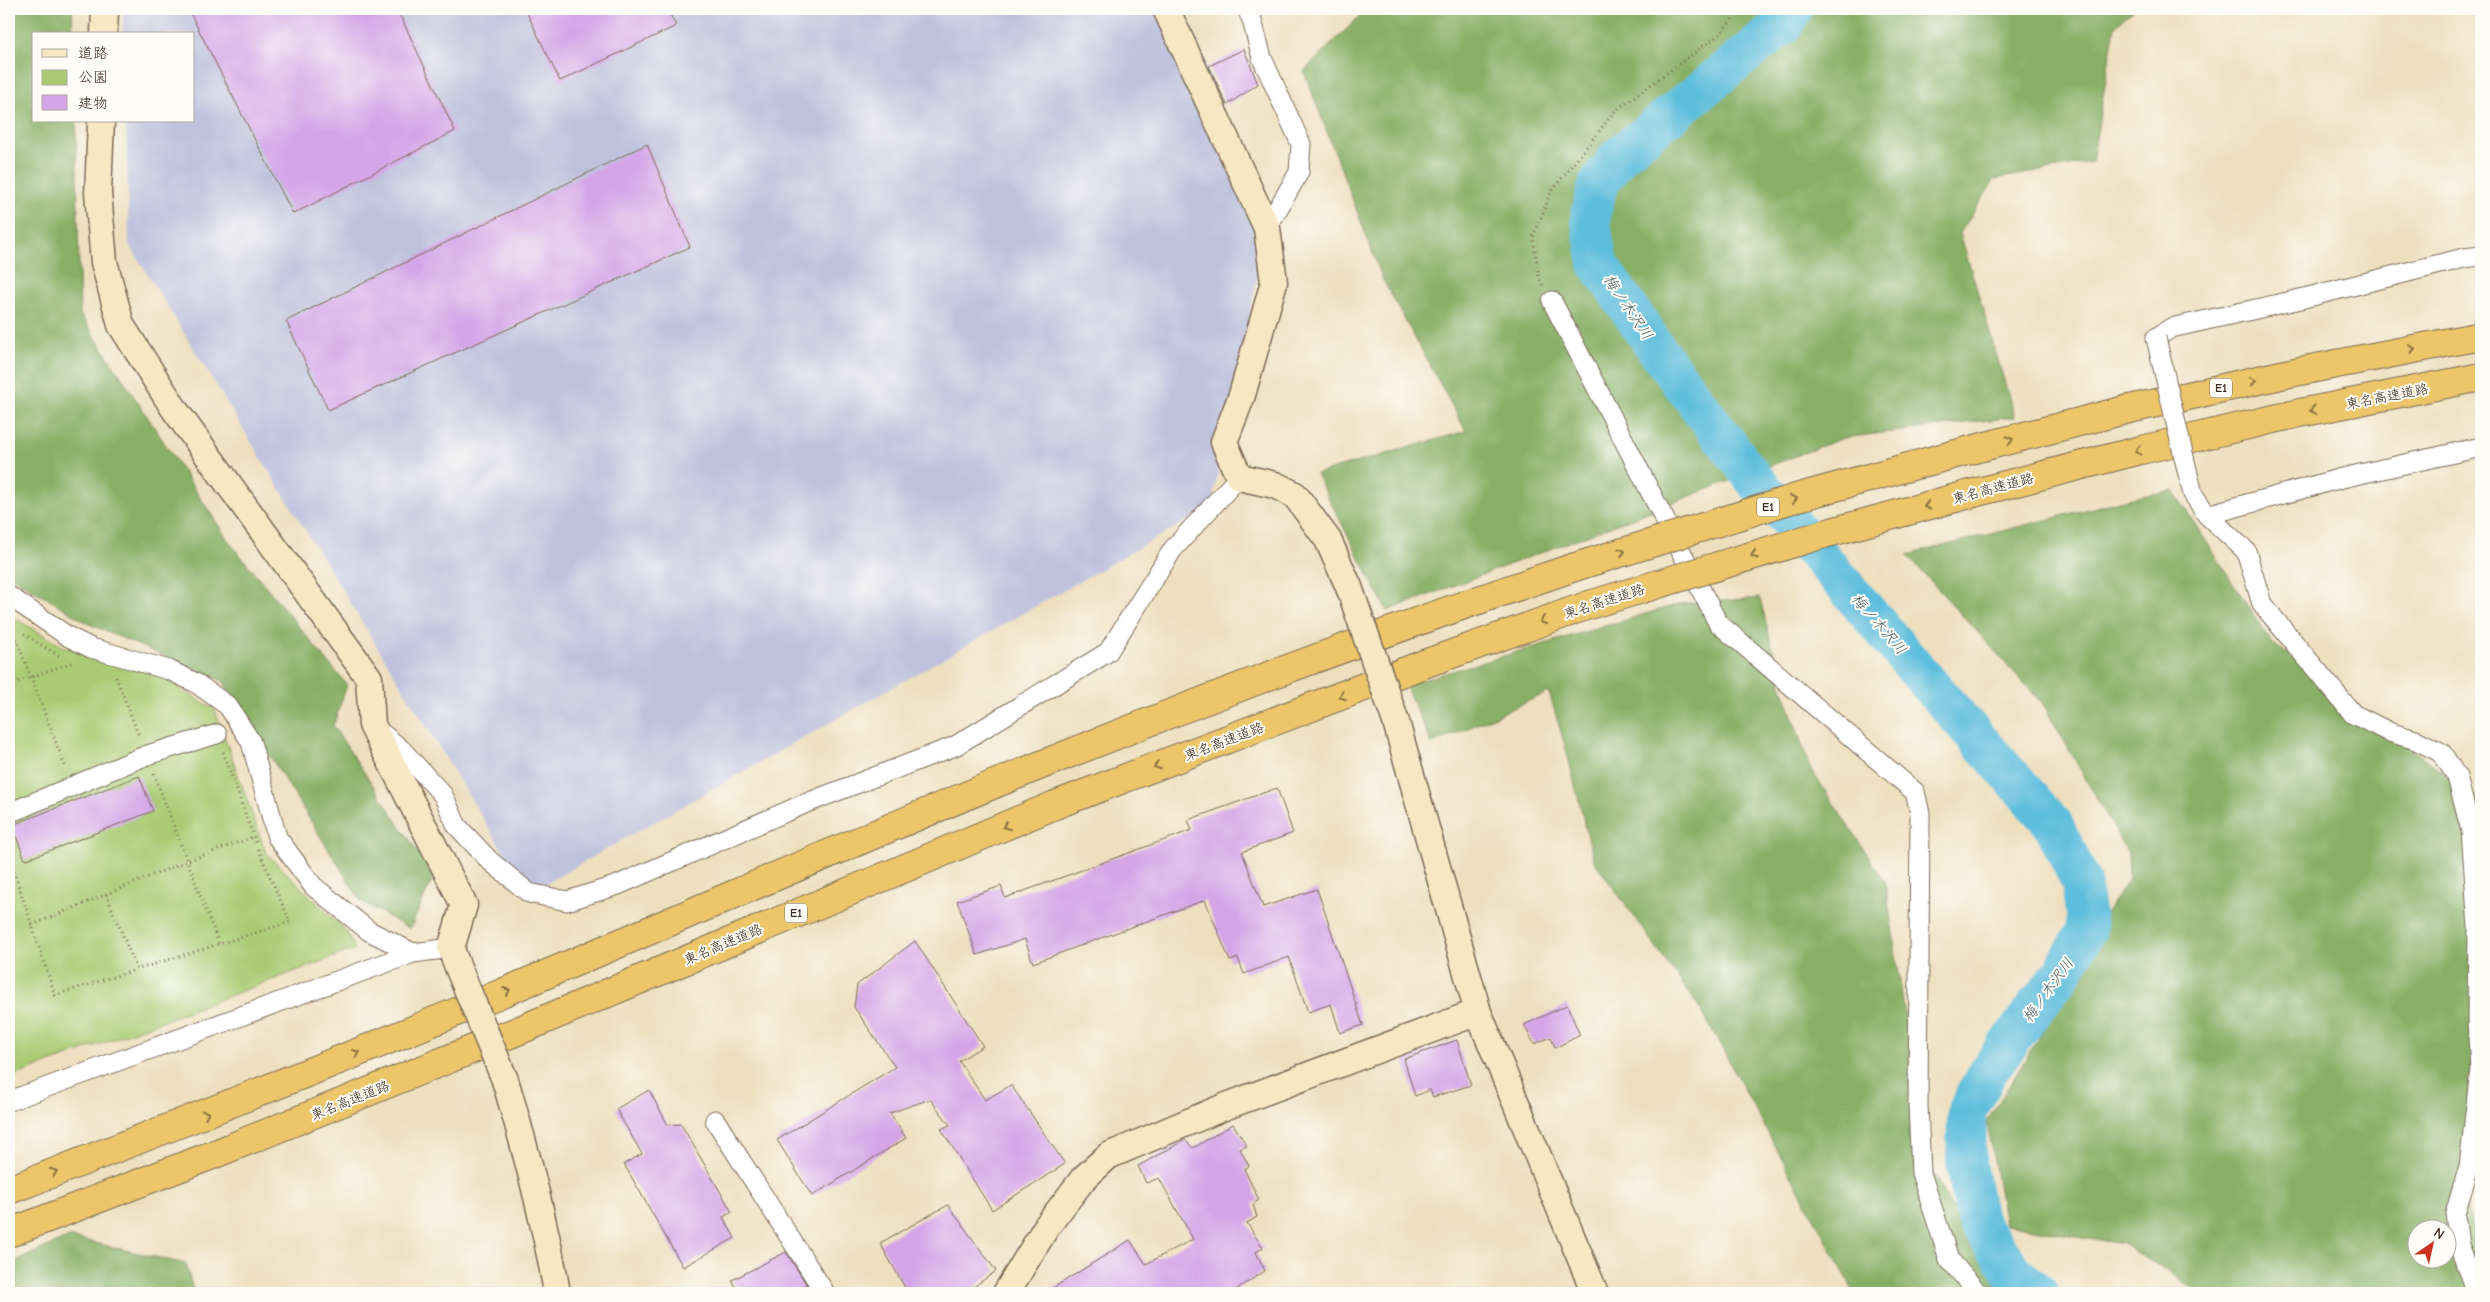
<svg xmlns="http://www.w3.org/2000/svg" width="2490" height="1302" viewBox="0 0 2490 1302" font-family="'Comic Neue','Klee One',sans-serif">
<rect width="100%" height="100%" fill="#fdfcf7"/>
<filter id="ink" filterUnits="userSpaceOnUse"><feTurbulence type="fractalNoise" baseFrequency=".02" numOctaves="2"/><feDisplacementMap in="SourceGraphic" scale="10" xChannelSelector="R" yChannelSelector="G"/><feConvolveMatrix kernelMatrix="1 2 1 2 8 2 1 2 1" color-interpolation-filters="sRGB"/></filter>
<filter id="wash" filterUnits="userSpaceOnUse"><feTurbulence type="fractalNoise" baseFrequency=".0096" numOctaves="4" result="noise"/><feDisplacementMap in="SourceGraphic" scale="20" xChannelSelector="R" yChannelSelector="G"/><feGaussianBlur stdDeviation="1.12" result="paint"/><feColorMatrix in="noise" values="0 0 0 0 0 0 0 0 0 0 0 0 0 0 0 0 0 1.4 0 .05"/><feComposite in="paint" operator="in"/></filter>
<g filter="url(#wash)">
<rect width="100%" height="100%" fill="#eedfbe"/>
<!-- industrial -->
<path fill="#c0c2dd" d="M 123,9 L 1185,9 L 1267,228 L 1211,507 L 529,893 L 129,244 L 126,121 L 194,121 L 194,34 L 123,34 Z"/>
<!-- green -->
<path fill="#aacb73" stroke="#727a48" d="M 9,615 L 64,647 L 160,676 L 215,710 L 266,853 L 346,931 L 355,949 L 9,1078 Z"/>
<!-- forest -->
<path fill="#87af65" stroke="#616c42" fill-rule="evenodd" d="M 9,9 L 72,9 L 73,34 L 34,34 L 34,121 L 76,121 L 80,314 L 230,543 L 347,685 L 333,726 L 434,876 L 410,929 L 361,901 L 223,681 L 89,624 L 9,575 Z
M 1367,9 L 2134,9 L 2115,26 L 2092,162 L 1995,179 L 1960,233 L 2015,417 L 1843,438 L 1387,611 L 1316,474 L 1466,431 L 1383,280 L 1304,71 Z
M 2173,490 L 2272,643 L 2327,682 L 2389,732 L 2480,800 L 2481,1053 L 2462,1189 L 2481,1262 L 2481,1293 L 2202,1293 L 2123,1244 L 2005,1224 L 1987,1121 L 2071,987 L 2096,926 L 2129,880 L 2128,853 L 2043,704 L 1907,555 L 2132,498 ZM 2418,1230 L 2448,1230 L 2448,1260 L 2418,1260 Z
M 1760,598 L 1782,687 L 1811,770 L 1885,881 L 1927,1163 L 2002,1293 L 1855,1293 L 1700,1008 L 1594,861 L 1566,749 L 1549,692 L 1432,744 L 1405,685 L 1679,604 Z
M 69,1237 L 186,1264 L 194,1293 L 9,1293 L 9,1264 Z"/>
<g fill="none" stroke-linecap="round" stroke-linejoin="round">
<!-- river -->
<path stroke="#5dbddc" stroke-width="40" d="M 1793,9 L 1784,24 L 1619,156 L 1598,185 L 1590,217 L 1598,264 L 1662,357 L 1754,479 L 1921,675 L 2053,824 L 2081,882 L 2087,929 L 2064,970 L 1988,1071 L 1967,1112 L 1966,1164 L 1977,1221 L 2012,1271 L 2038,1293"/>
</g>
<g id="blocks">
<!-- building -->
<path fill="#d4a5e7" d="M 188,9 L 397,9 L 455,131 L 293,214 Z
M 525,9 L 667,9 L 676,26 L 560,81 Z
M 1244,49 L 1258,84 L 1227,105 L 1209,66 Z
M 647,144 L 690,247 L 328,410 L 286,321 Z
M 139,776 L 153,811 L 25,860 L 12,825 Z
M 1277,788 L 1293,833 L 1242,852 L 1263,907 L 1317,889 L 1363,1025 L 1340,1033 L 1331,1004 L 1308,1012 L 1289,957 L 1244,974 L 1238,958 L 1230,961 L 1205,900 L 1033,963 L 1025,939 L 977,955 L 957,901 L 1001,886 L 1005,898 L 1192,830 L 1188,820 Z
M 915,941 L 983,1046 L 959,1061 L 985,1100 L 1011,1085 L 1065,1164 L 992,1210 L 941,1129 L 950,1125 L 930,1099 L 890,1113 L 906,1138 L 812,1196 L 777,1140 L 895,1067 L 854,1007 L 857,985 Z
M 1567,1005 L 1580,1035 L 1555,1048 L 1551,1037 L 1534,1044 L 1524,1025 Z
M 1457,1040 L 1471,1085 L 1433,1097 L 1430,1090 L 1415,1096 L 1404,1059 Z
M 649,1090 L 668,1125 L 681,1124 L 732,1212 L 723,1217 L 735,1238 L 683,1267 L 624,1164 L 642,1154 L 616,1109 Z
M 1233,1124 L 1247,1146 L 1240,1149 L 1249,1166 L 1244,1169 L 1259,1200 L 1253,1204 L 1257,1217 L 1247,1223 L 1263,1248 L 1256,1252 L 1265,1271 L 1231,1293 L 1045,1293 L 1130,1240 L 1146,1264 L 1193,1239 L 1159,1178 L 1146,1183 L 1138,1166 L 1185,1140 L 1193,1148 Z
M 948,1205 L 996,1271 L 965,1293 L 908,1293 L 880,1243 Z
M 786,1252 L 812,1293 L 739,1293 L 732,1280 Z"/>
</g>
</g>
<g filter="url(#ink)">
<use href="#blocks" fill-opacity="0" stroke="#7a6956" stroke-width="1"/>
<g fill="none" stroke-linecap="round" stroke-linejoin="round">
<defs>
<path id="street" d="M 1247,9 L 1252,20 L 1262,58 L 1301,144 L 1299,172 L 1267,228
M 1552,301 L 1718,623 L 1915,792 L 1920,813 L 1918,1106 L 1921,1173 L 1949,1259 L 1978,1293
M 2156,338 L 2171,328 L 2292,301 L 2464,258 L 2481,256
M 2187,470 L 2193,494 L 2207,515 L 2246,551 L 2262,604 L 2353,714 L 2389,732 L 2416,740 L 2442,753 L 2457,777 L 2471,831 L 2478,928 L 2477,1021 L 2480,1069 L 2469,1166 L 2455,1214 L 2459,1245 L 2476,1293
M 2207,515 L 2342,478 L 2481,447
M 9,596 L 69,637 L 91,648 L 169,670 L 196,683 L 228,706 L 251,742 L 277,837 L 313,886 L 369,931 L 413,953
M 378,730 L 401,749 L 443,795 L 457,826 L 490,861 L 529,893 L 567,901 L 618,885 L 804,804 L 955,746 L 1108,652 L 1173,549 L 1239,477
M 9,813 L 147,755 L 217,734
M 9,1101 L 413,953 L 451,948
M 715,1120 L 825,1293"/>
<path id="secondary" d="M 1166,9 L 1267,228 L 1274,282 L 1242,395 L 1224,442 L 1239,477 L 1275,485 L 1295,495 L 1328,540 L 1349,587
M 104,34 L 105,9
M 101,121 L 98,193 L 104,262 L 121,325 L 175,410 L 369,678 L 372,725 L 464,905 L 451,948 L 455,960
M 1396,722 L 1478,1012 L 1595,1293
M 505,1080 C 526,1150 545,1221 557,1293
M 1006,1293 L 1047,1226 L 1083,1179 L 1108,1156 L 1224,1107 L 1478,1012"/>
<path id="highway" d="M 1963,452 L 2125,410 L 2290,373 L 2481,336
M 1974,493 L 2141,450 L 2300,413 L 2481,377
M 9,1190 C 172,1127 335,1063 497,995 C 682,918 865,836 1051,761 C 1224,691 1399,626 1575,567
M 9,1233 L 215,1154 L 520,1030 L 1055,805 L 1424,664 L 1589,605"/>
</defs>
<!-- street casing -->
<use href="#street" stroke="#7a6956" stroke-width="21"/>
<!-- secondary casing -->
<use href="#secondary" stroke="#7a6956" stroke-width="29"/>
<!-- highway casing -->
<use href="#highway" stroke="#7a6956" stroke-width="30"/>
<!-- path -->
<path stroke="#7a6956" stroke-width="3" stroke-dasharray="1 4" stroke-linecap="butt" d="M 1543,285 L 1539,277 L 1533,237 L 1551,192 L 1615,111 L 1720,34 L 1741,9
M 11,625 L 66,769
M 24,634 L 59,656
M 116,677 L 139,736
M 9,685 L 73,662
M 223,752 L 256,843
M 154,774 L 219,944
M 9,857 L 55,995 L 290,922 L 258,849
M 106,894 L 137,970
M 32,925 L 187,861 L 253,837"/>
<!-- street -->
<use href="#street" stroke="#fff" stroke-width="19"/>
<!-- secondary -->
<use href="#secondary" stroke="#f7e8c3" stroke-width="26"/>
<!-- highway -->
<use href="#highway" stroke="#ecc669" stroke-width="28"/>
<defs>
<path id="street-bridge" d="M 2156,338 L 2187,470"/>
<path id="secondary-bridge" d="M 1349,587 L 1396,722
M 455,960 L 505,1080"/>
<path id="highway-bridge" d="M 1575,567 L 1799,497 L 1963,452
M 1589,605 L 1824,534 L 1974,493"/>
</defs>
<!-- street-bridge casing -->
<use href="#street-bridge" stroke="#7a6956" stroke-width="21" stroke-linecap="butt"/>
<!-- secondary-bridge casing -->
<use href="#secondary-bridge" stroke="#7a6956" stroke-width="29" stroke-linecap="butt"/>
<!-- highway-bridge casing -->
<use href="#highway-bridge" stroke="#7a6956" stroke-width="30" stroke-linecap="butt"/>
<!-- street-bridge -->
<use href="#street-bridge" stroke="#fff" stroke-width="19"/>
<!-- secondary-bridge -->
<use href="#secondary-bridge" stroke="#f7e8c3" stroke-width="26"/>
<!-- highway-bridge -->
<use href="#highway-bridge" stroke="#ecc669" stroke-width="28"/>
</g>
<!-- one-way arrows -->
<defs><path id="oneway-chevron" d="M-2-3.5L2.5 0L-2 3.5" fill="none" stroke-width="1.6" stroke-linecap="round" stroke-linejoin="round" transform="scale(1.25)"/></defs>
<g stroke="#8b7040">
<use href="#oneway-chevron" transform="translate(2412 349) rotate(-11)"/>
<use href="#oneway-chevron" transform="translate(2253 381) rotate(-12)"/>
<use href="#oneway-chevron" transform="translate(2313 410) rotate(169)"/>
<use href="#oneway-chevron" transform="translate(2010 440) rotate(-15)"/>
<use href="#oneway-chevron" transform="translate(2138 451) rotate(166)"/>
<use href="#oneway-chevron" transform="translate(1794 499) rotate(-17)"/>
<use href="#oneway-chevron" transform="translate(1927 506) rotate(165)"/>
<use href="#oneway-chevron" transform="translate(1622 552) rotate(-17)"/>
<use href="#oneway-chevron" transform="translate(1754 555) rotate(163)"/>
<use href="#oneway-chevron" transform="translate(1543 621) rotate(160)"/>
<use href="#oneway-chevron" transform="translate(1342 696) rotate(159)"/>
<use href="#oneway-chevron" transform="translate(1157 766) rotate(159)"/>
<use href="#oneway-chevron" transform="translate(1006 826) rotate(158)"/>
<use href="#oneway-chevron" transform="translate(507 991) rotate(-23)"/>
<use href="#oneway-chevron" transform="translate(356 1053) rotate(-22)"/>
<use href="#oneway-chevron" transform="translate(206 1114) rotate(-22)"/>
<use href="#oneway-chevron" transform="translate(54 1172) rotate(-21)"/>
</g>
</g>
<g text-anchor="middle" stroke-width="4" stroke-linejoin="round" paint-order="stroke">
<!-- shield labels -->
<g fill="#fdfcf7" stroke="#75695f" stroke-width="1">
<rect x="2210" y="378.5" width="22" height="19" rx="4"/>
<rect x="1757" y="497.5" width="22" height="19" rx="4"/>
<rect x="785" y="903.5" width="22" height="19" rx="4"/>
</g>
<g font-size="12" font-weight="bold" fill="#3b2a1e">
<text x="2221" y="392">E1</text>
<text x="1768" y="511">E1</text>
<text x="796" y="917">E1</text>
</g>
<!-- street labels -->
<g font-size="14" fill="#3b2a1e" stroke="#fdfcf7">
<text transform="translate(2387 396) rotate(-11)" y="5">東名高速道路</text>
<text transform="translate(1993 488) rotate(-15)" y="5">東名高速道路</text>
<text transform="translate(1604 601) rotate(-18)" y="5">東名高速道路</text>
<text transform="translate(1224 741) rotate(-21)" y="5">東名高速道路</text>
<text transform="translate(723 944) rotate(-23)" y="5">東名高速道路</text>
<text transform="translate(350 1100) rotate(-22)" y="5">東名高速道路</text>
</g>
<!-- water labels -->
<g font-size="15" font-style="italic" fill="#475d60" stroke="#fdfcf7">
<text transform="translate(1628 307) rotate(56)" y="5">梅ノ木沢川</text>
<text transform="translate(1879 624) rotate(49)" y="5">梅ノ木沢川</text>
<text transform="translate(2048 990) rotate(-54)" y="5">梅ノ木沢川</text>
</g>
</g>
<!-- margin -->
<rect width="2490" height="1302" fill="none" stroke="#fdfcf7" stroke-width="30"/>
<!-- legend -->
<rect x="32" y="32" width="162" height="90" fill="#fdfcf7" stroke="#afa8a0"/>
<rect x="42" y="49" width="25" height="8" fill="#f7e8c3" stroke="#afa8a0"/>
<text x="78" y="58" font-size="15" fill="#3b2a1e">道路</text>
<rect x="42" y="70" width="25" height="15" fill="#aacb73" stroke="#afa8a0"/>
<text x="78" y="82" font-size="15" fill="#3b2a1e">公園</text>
<rect x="42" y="95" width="25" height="15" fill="#d4a5e7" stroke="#afa8a0"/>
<text x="78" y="108" font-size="15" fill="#3b2a1e">建物</text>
<!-- north arrow -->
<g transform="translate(2432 1244) rotate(34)"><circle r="24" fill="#fdfcf7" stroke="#afa8a0"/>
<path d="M0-4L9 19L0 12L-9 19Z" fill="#c8321e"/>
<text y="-8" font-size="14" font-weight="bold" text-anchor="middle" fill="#3b2a1e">N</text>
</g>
</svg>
